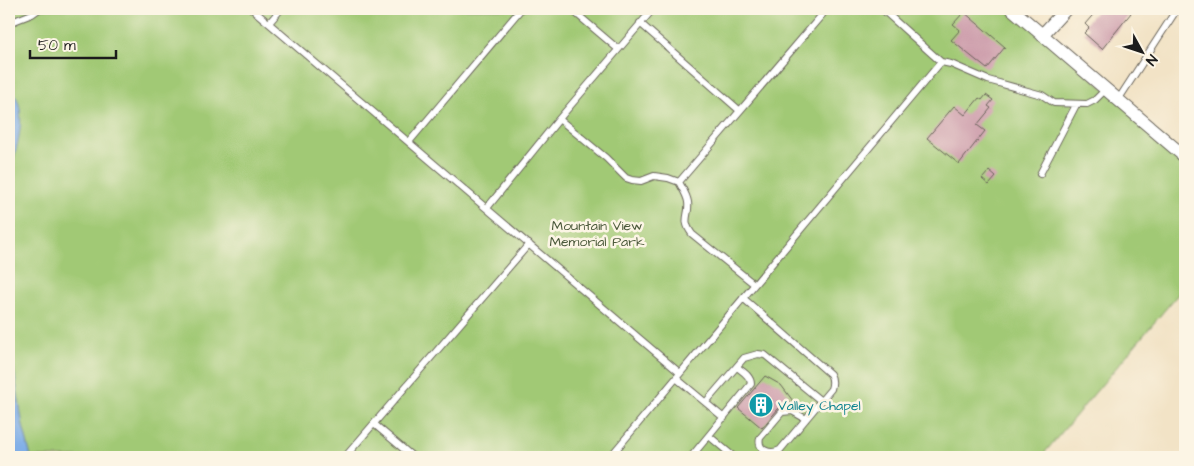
<svg xmlns="http://www.w3.org/2000/svg" width="1194" height="466" viewBox="0 0 1194 466" font-family="'Architects Daughter',sans-serif">
<rect width="100%" height="100%" fill="#fcf5e5"/>
<filter id="ink" filterUnits="userSpaceOnUse"><feTurbulence type="fractalNoise" baseFrequency=".02" numOctaves="2"/><feDisplacementMap in="SourceGraphic" scale="10" xChannelSelector="R" yChannelSelector="G"/><feConvolveMatrix kernelMatrix="1 2 1 2 8 2 1 2 1" color-interpolation-filters="sRGB"/></filter>
<filter id="wash" filterUnits="userSpaceOnUse"><feTurbulence type="fractalNoise" baseFrequency=".0096" numOctaves="4" result="noise"/><feDisplacementMap in="SourceGraphic" scale="20" xChannelSelector="R" yChannelSelector="G"/><feGaussianBlur stdDeviation="1.12" result="paint"/><feColorMatrix in="noise" values="0 0 0 0 0 0 0 0 0 0 0 0 0 0 0 0 0 1.4 0 .05"/><feComposite in="paint" operator="in"/></filter>
<g filter="url(#wash)">
<rect width="100%" height="100%" fill="#f2e3c6"/>
<!-- green -->
<path fill="#a1c974" stroke="#5e7248" d="M 9,9 L 1011,9 L 1185,157 L 1185,286 L 1041,457 L 9,457 Z"/>
<!-- water -->
<path fill="#7cace7" stroke="#4c6482" d="M 9,87 C 32,109 15,150 9,178 Z
M 9,338 L 23,426 L 31,457 L 9,457 Z"/>
<g id="blocks">
<!-- building -->
<path fill="#ca98a8" d="M 1098,9 L 1126,9 L 1131,13 L 1102,49 L 1084,33 L 1089,28 L 1085,24 Z
M 964,12 L 1005,47 L 987,69 L 951,40 L 960,30 L 953,24 Z
M 986,95 L 993,100 L 988,106 L 991,108 L 977,125 L 985,131 L 959,164 L 927,138 L 954,106 L 965,115 L 979,98 L 982,100 Z
M 989,171 L 996,177 L 989,185 L 982,179 Z
M 765,376 L 781,385 L 793,401 L 788,406 L 778,409 L 762,428 L 738,408 Z"/>
</g>
</g>
<g filter="url(#ink)">
<use href="#blocks" fill-opacity="0" stroke="#676258" stroke-width="1"/>
<g fill="none" stroke-linecap="round" stroke-linejoin="round">
<defs>
<path id="service" d="M 252,9 L 680,373
M 571,9 L 618,49
M 9,23 L 32,14 L 39,9
M 269,23 L 281,9
M 640,23 L 739,110
M 941,62 L 951,64 L 988,80 L 1042,95 L 1054,103 L 1087,104 L 1095,100 L 1106,89
M 1118,100 L 1177,9
M 559,119 L 606,158 L 626,178 L 632,180 L 641,181 L 654,176 L 668,178 L 679,182
M 409,142 L 521,9
M 1040,174 L 1076,105
M 487,208 L 559,119 L 653,9
M 754,284 L 692,234 C 681,219 690,216 688,202 C 687,195 682,188 679,182 L 827,9
M 743,298 L 830,374 C 833,379 833,383 831,389 L 780,450 C 770,455 757,450 760,438 L 782,412 L 792,411 L 806,419
M 676,378 L 724,418
M 706,402 L 744,358 L 758,354 L 765,355 L 821,401
M 374,424 L 413,457
M 709,436 L 734,457
M 345,457 L 529,244
M 610,457 L 941,62 L 882,9
M 691,457 L 751,384 C 751,376 742,371 737,367"/>
<path id="minor" d="M 1012,9 L 1185,157
M 1042,35 L 1066,9"/>
</defs>
<!-- service casing -->
<use href="#service" stroke="#676258" stroke-width="8"/>
<!-- minor casing -->
<use href="#minor" stroke="#676258" stroke-width="14"/>
<!-- service -->
<use href="#service" stroke="#fff" stroke-width="6"/>
<!-- minor -->
<use href="#minor" stroke="#fff" stroke-width="12"/>
</g>
</g>
<!-- icons -->
<defs>
<symbol id="building-disc" viewBox="-11 -11 22 22"><circle r="9.5" fill="#0f9aa8" stroke="#fcf5e5"/><path d="M-4-6H4V6H1V3H-1V6H-4ZM-2.5-4.3h1.7v1.8h-1.7ZM.8-4.3h1.7v1.8H.8ZM-2.5-1h1.7V.8h-1.7ZM.8-1h1.7V.8H.8Z" fill="#fff"/></symbol>
</defs>
<g fill-rule="evenodd">
<use href="#building-disc" x="747" y="391" width="28" height="28"/>
</g>
<g text-anchor="middle" stroke-width="5" stroke-linejoin="round" paint-order="stroke">
<!-- park labels -->
<g font-size="14" fill="#4b593b" stroke="#fcf5e5">
<text x="597" y="230">Mountain View<tspan x="597" dy="16">Memorial Park</tspan></text>
</g>
<!-- culture labels -->
<g font-size="14" fill="#0d838f" stroke="#fcf5e5" text-anchor="start">
<text x="778" y="410">Valley Chapel</text>
</g>
</g>
<!-- margin -->
<rect width="1194" height="466" fill="none" stroke="#fcf5e5" stroke-width="30"/>
<!-- north arrow -->
<g transform="translate(1142 52) rotate(130)" stroke="#fcf5e5" stroke-width="4" paint-order="stroke">
<path d="M0-4L9 19L0 12L-9 19Z" fill="#1c1c1c"/>
<text y="-8" font-size="14" font-weight="bold" text-anchor="middle" fill="#1c1c1c">N</text>
</g>
<!-- scale -->
<path d="M30 50v8h86v-8" fill="none" stroke="#1c1c1c" stroke-width="2.5"/>
<text x="38" y="50" font-size="15" fill="#1c1c1c" stroke="#fcf5e5" stroke-width="4" paint-order="stroke">50 m</text>
</svg>
